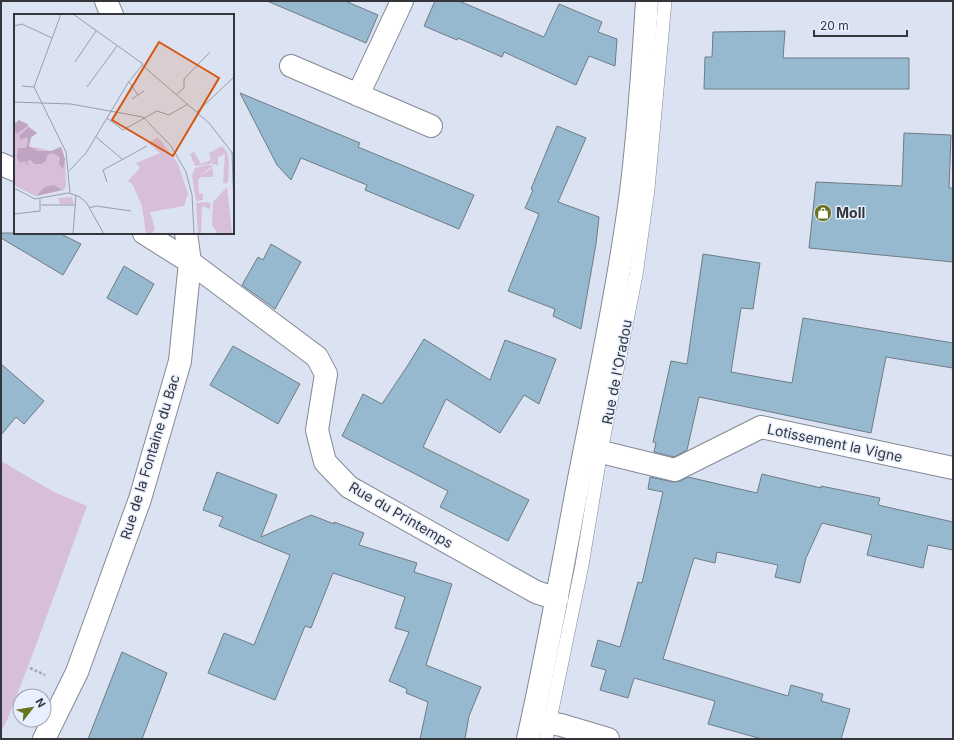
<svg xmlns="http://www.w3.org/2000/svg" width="954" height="740" viewBox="0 0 954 740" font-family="Inter,sans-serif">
<rect width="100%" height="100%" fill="#dbe2f1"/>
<!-- green -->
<path fill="#d8bfd9" d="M 1,461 L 54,492 L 87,506 L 35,648 L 8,718 L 1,732 Z"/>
<!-- building -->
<path fill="#96b9cf" stroke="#6e7c85" d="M 267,1 L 345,1 L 378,15 L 366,43 Z
M 435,1 L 459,1 L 544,37 L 559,4 L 602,22 L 598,32 L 617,39 L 615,66 L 589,56 L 576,85 L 504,52 L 502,57 L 458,38 L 457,40 L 424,26 Z
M 785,31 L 783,58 L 909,58 L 909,89 L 704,89 L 705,57 L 712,57 L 713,32 Z
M 240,93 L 360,143 L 358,147 L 474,195 L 459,229 L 365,190 L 367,185 L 301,158 L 291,180 L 277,165 Z
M 557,126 L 586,138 L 558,202 L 599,217 L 596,244 L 581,329 L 553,316 L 555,309 L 508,291 L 539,214 L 525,208 L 533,190 L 531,189 Z
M 904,133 L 951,135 L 949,188 L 953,188 L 953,262 L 809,248 L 816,182 L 902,186 Z
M 1,233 L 59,233 L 81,244 L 63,275 L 1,238 Z
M 271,244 L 301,262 L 275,309 L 242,285 L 258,257 L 263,260 Z
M 703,254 L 760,263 L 753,309 L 741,308 L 731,372 L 792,383 L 803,318 L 953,343 L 953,368 L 886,357 L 871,433 L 699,397 L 687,450 L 674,457 L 654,452 L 656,443 L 653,442 L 671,361 L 687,364 Z
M 124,266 L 154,284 L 137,315 L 107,298 Z
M 424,339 L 490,380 L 505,340 L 556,359 L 539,404 L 524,395 L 500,433 L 446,399 L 423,447 L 529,500 L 508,541 L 440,507 L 448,491 L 342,436 L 363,394 L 382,404 L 408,365 Z
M 233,346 L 300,384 L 278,424 L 210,385 Z
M 1,364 L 44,401 L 24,424 L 16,417 L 1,435 Z
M 217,472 L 277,495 L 261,537 L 311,515 L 334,524 L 334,522 L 364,533 L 359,545 L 417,563 L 414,572 L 452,584 L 426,665 L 481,687 L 469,716 L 465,739 L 420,739 L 428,702 L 406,693 L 407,689 L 389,681 L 409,632 L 395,628 L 405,597 L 333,573 L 311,628 L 305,626 L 275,700 L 208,673 L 224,633 L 254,645 L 290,555 L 219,526 L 223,517 L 203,510 Z
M 762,474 L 821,488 L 821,486 L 880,498 L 878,505 L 953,522 L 953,550 L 928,545 L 923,568 L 867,555 L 872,535 L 822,523 L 806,558 L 800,583 L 775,577 L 778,565 L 717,552 L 715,563 L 694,558 L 663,659 L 788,696 L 791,685 L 823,694 L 821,701 L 850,709 L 841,739 L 762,739 L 708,724 L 715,701 L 634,678 L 628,698 L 600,690 L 606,670 L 591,666 L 598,640 L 620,647 L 638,582 L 642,583 L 663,492 L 648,489 L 650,477 L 673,482 L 681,481 L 688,477 L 757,493 Z
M 122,652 L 167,673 L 142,739 L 88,739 Z"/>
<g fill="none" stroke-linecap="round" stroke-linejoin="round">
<defs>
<path id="lane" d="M 546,739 L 582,565 L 601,451 L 636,275 L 648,189 L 665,1"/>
<path id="street" d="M 106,1 L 112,15
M 291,66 L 431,126
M 358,95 L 402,1
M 1,164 L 15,170
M 144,233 L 190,262 L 317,357 L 326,374 L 317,430 L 325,462 L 349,487 L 536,592 L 557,599
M 585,448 L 675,470 L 761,427 L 953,468
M 532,720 L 561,725 L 608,739
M 44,739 L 77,672 L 140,499 L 174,382 L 180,361 L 190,262 L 186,233
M 528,739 C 547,655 562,569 578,484 C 597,387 618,290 631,192 C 639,129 643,65 647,1"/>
</defs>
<!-- lane casing -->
<use href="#lane" stroke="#838997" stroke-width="14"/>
<!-- street casing -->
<use href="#street" stroke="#838997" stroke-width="24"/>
<!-- path -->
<path stroke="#a3a8b4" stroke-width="2.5" stroke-dasharray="3 2" stroke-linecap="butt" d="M 30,668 L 45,675"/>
<!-- lane -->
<use href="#lane" stroke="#fff" stroke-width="13"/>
<!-- street -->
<use href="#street" stroke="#fff" stroke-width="22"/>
</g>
<!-- icons -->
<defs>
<symbol id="shop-disc" viewBox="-11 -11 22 22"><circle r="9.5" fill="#677420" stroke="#e8effe"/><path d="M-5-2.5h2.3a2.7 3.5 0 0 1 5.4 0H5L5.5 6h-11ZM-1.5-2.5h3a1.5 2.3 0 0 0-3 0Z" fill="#fff"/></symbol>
</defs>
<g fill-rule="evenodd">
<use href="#shop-disc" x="813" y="203" width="20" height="20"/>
</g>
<g text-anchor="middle" stroke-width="3" stroke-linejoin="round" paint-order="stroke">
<!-- poi labels -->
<g font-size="14" font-weight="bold" fill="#34363c" stroke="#e8effe" text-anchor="start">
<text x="836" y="218">Moll</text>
</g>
<!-- street labels -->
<g font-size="14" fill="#34363c" stroke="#e8effe">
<text transform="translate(617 372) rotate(-79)" y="5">Rue de l'Oradou</text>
<text transform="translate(835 443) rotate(12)" y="5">Lotissement la Vigne</text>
<text transform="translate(150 457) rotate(-73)" y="5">Rue de la Fontaine du Bac</text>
<text transform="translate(401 515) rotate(30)" y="5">Rue du Printemps</text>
</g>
</g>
<!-- overview -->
<g transform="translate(14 14)">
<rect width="220" height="220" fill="#dbe2f1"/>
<path d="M 11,110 L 23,119 L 17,124 L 15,132 L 17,135 L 20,133 L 37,137 L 47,133 L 51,145 L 52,172 L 50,176 L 21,182 L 0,171 L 0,111 ZM 144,123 L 164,150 L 174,180 L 170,192 L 136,198 L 141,215 L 138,220 L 132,220 L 128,192 L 119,171 L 114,167 L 126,154 L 122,149 L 146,139 L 134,129 ZM 208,132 L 213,138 L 215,148 L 214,167 L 212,170 L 209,168 L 211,140 L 204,143 L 204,151 L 197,150 L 202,144 L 196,150 L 181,152 L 176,140 L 180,138 L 187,150 L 197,146 L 195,139 ZM 193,151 L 199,152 L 185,162 L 199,154 L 199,163 L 187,163 L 184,166 L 185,179 L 189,180 L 189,186 L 182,187 L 178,162 L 181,154 ZM 213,173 L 218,220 L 204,220 L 198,211 L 199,188 ZM 58,183 L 60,190 L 46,190 L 44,184 ZM 194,188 L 197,190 L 196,195 L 188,192 L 187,220 L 184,220 L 182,189 Z" fill="#d8bfd9"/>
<path d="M 5,106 L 15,111 L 2,120 L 0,110 ZM 15,113 L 23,119 L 17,123 L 15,132 L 24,137 L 37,137 L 47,133 L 51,145 L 49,155 L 45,150 L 46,143 L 38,139 L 33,141 L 32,147 L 27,150 L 20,150 L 17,146 L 13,147 L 14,152 L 10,147 L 6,149 L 3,143 L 4,134 L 12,134 L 14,128 L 13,123 L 7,126 L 5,122 ZM 39,171 L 48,176 L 22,182 L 31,173 Z" fill="#bfa5c1"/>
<path fill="none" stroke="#989da9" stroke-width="1" d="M 47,0 L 20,73 L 52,138 L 56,179M 0,12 L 8,10 L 38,24M 61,48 L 82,17M 128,51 L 195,109 L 220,141M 115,68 L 124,81M 8,72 L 20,73M 73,73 L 103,32M 163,80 L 170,74 L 170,65 L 196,38M 118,85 L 130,77M 0,88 L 57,90 L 129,103 L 157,132 L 172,158 L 178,181 L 180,220M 183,98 L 220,63M 93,104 L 109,116 L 143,97 L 155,101 L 174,90M 82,123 L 108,145M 218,138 L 220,194M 55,157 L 72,139 L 114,69 L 129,50 L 59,0M 93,168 L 89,156 L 133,132M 0,174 L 21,185 L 54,179 L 64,182 L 72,188 L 90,220M 27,191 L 62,191M 75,194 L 82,192 L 117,197M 0,200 L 26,197 L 26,185M 59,220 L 62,181"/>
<path fill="#d65611" fill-opacity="0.15" stroke="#d65611" stroke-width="2" d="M 145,28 L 205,64 L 159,142 L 98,106 Z"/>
<rect width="220" height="220" fill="none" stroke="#34363c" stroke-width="2"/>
</g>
<!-- border -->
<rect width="954" height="740" fill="none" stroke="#34363c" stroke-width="4"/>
<!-- north arrow -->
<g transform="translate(32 708) rotate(59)"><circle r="19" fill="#e8effe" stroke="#a0a5b0"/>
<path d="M0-3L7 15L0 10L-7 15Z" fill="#677420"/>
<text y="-6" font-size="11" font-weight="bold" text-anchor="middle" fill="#34363c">N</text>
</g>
<!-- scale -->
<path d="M814 30v6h93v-6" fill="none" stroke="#34363c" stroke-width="2"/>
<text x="820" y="30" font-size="12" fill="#34363c" stroke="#e8effe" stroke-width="3" paint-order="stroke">20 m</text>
</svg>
